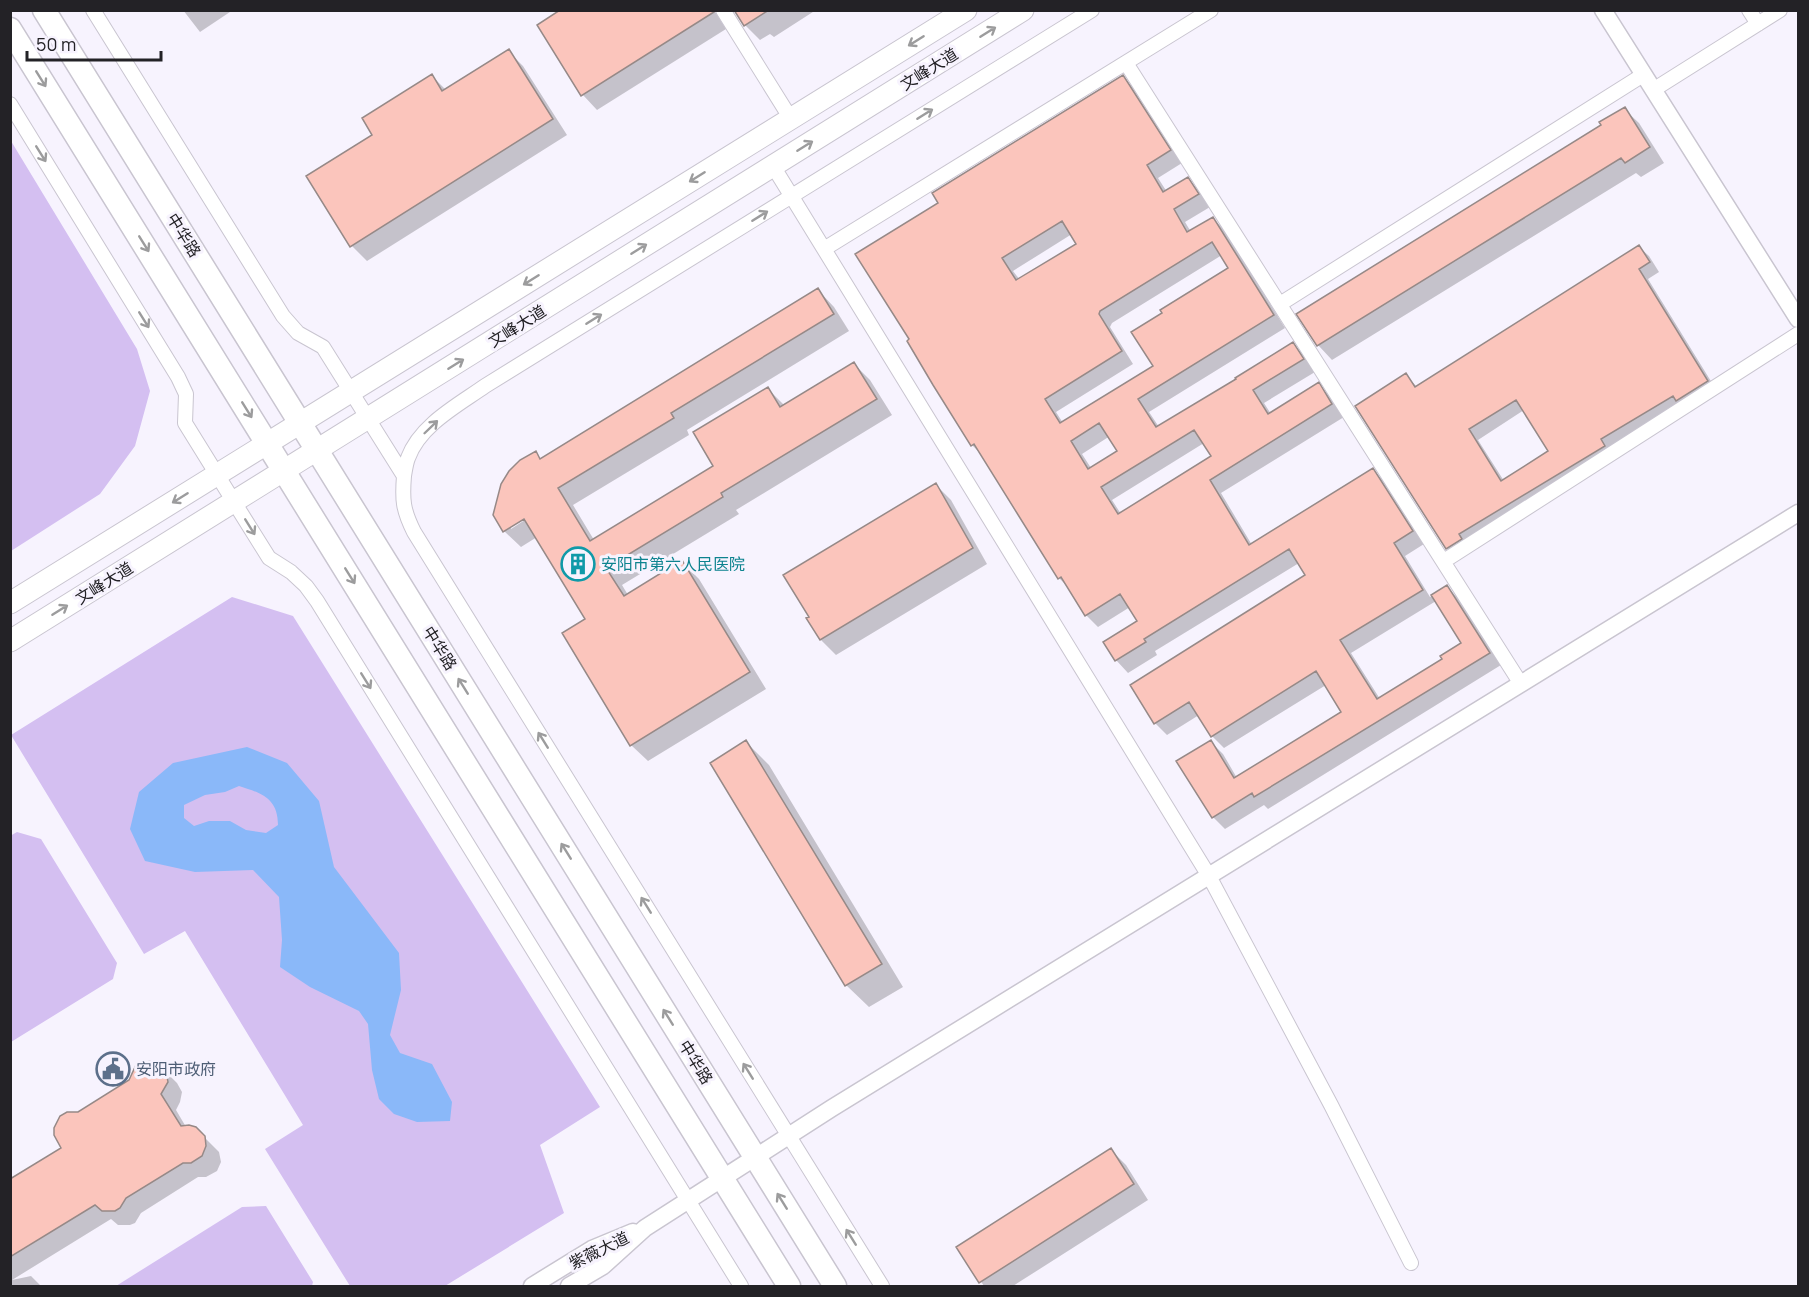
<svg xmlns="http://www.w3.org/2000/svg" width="1809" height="1297" viewBox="0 0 1809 1297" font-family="Manrope,'Noto Sans SC',sans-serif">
<rect width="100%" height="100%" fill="#f7f3fe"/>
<!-- green -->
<path fill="#d4bff1" d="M 11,141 L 137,349 L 150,391 L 135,446 L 100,494 L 11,551 Z
M 232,597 L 293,616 L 600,1107 L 540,1145 L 564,1213 L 445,1286 L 350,1286 L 265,1149 L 303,1125 L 185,931 L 144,954 L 11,735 Z
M 17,832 L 41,839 L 117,963 L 113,979 L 11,1042 L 10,836 Z
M 266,1206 L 313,1282 L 312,1286 L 116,1286 L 242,1207 Z"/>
<!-- water -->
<path fill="#8ab8f9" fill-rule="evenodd" d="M 247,747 L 287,763 L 319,801 L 334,867 L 399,953 L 401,990 L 390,1035 L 400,1053 L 432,1064 L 452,1102 L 450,1121 L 417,1122 L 394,1114 L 379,1099 L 372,1070 L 368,1024 L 359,1011 L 310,987 L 280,967 L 282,940 L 279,897 L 253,870 L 195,872 L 145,861 L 130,829 L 139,792 L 173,763 ZM 239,786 C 261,793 278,798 278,825 L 266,833 L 246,830 L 230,821 L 209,821 L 194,826 L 184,818 L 184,805 L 205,795 L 225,792 Z"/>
<!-- shadow -->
<path fill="#0003" fill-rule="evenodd" d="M 183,10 L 233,10 L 200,32 Z
M 563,10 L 714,10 L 726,29 L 597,110 L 583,95 L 539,26 Z
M 734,10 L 816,10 L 774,37 L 770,34 L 760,40 L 745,25 Z
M 508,51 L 523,66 L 567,135 L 367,261 L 352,246 L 374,135 L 432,76 L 446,90 Z
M 1123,77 L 1135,89 L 1182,163 L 1158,178 L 1167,192 L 1188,179 L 1200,191 L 1210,207 L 1185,222 L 1191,232 L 1213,218 L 1225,231 L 1285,328 L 1149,412 L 1159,427 L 1293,344 L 1305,356 L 1315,372 L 1264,403 L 1271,414 L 1318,384 L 1331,397 L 1344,417 L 1221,493 L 1252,545 L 1373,470 L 1385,482 L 1424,544 L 1405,556 L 1430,597 L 1447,587 L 1459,599 L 1501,665 L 1268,809 L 1264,805 L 1225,829 L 1213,817 L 1211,742 L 1223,754 L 1237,778 L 1344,712 L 1326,685 L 1224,748 L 1212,736 L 1199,715 L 1167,735 L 1155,723 L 1307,576 L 1299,563 L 1155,651 L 1157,655 L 1128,673 L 1116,660 L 1140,622 L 1130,607 L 1098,627 L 1086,615 L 1069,588 L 1059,578 L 983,456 L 972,445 L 940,203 ZM 1072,234 L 1078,244 L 1020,280 L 1013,271 ZM 1222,255 L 1230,269 L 1155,366 L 1063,423 L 1056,412 L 1133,364 L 1110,327 L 1112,323 ZM 1110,436 L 1119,451 L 1091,468 L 1082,454 ZM 1204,443 L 1213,457 L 1121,514 L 1112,500 ZM 1436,601 L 1463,644 L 1444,659 L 1380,699 L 1351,653 Z
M 1624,109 L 1639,123 L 1664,163 L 1641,177 L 1636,173 L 1332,360 L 1318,345 Z
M 1639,247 L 1649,256 L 1659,272 L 1648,279 L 1717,391 L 1457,558 L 1447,548 L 1406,375 L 1417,387 ZM 1524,410 L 1550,452 L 1504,481 L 1478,440 Z
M 818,290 L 834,307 L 849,331 L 687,430 L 689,435 L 573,505 L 594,540 L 715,466 L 768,389 L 785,406 L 854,364 L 870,380 L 892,415 L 736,510 L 739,514 L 622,585 L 628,595 L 682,562 L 699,579 L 766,689 L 648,761 L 631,745 L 587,620 L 537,537 L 521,547 L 504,531 L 535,453 L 542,460 ZM 530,514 L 531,516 L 511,529 L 511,525 Z
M 936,485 L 951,500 L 987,564 L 836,655 L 821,640 L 809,618 Z
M 746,742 L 769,765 L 903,987 L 869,1007 L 846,985 Z
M 162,1068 L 177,1083 L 182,1092 L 180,1102 L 176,1110 L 186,1127 L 195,1128 L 219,1152 L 221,1162 L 217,1171 L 206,1177 L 198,1177 L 141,1213 L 135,1223 L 130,1225 L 118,1225 L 111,1219 L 12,1280 L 31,1276 L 41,1286 L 10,1286 L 10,1181 L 63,1148 L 78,1113 Z
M 1111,1150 L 1126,1165 L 1148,1200 L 1013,1286 L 984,1286 L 958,1247 Z"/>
<!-- building -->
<path fill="#fbc5bc" stroke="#968987" stroke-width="1.5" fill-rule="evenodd" d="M 560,10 L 714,10 L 714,12 L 581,96 L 537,25 Z
M 734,10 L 769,10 L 744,26 Z
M 509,49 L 553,119 L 350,247 L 306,176 L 372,135 L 362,118 L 432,74 L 442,91 Z
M 1123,75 L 1171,150 L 1147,165 L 1163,192 L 1188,177 L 1199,194 L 1174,209 L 1187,232 L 1213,217 L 1274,315 L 1138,399 L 1156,427 L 1236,379 L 1235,378 L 1293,342 L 1304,359 L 1253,390 L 1268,414 L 1319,382 L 1332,404 L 1210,480 L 1249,545 L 1373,468 L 1413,531 L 1394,543 L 1423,590 L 1340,640 L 1377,699 L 1442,659 L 1440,656 L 1461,643 L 1431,595 L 1447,585 L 1490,653 L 1254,797 L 1252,793 L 1212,818 L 1176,761 L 1211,740 L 1234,778 L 1341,712 L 1316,671 L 1211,737 L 1189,702 L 1154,724 L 1130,685 L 1305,575 L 1289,549 L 1144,639 L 1146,642 L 1115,661 L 1103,642 L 1137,621 L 1120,594 L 1085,616 L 1061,577 L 1058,579 L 974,444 L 971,446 L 933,385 L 907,341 L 909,339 L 855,254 L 938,203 L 932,193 ZM 1062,221 L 1076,244 L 1016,280 L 1002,258 ZM 1212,242 L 1228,268 L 1160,310 L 1162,313 L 1131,332 L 1153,366 L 1060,423 L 1045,399 L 1122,351 L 1099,314 L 1100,311 ZM 1099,423 L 1117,451 L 1088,469 L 1071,441 ZM 1194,430 L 1211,456 L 1118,514 L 1101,487 Z
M 1625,107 L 1650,147 L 1625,163 L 1621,158 L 1317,346 L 1296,314 L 1601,125 L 1599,122 Z
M 1639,245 L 1650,262 L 1639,269 L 1708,381 L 1676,401 L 1673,396 L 1601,439 L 1605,446 L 1459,534 L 1462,539 L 1446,549 L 1355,406 L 1406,373 L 1415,387 ZM 1516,400 L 1548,451 L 1501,481 L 1469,429 Z
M 818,288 L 834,314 L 671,413 L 674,418 L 558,488 L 590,541 L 713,466 L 693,432 L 768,387 L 780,407 L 854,362 L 877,399 L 721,493 L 723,497 L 606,568 L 624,596 L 682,560 L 750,672 L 630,746 L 562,633 L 585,619 L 524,519 L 503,532 L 493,515 L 501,484 L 509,471 L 520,460 L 536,451 L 540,459 Z
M 936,483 L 973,548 L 820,640 L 806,618 L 809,617 L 783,575 Z
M 746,740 L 882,964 L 845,986 L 710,763 Z
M 150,1061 L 157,1062 L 166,1071 L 168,1082 L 161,1094 L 181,1126 L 189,1125 L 196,1127 L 205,1136 L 206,1146 L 202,1156 L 191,1163 L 183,1163 L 126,1198 L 120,1208 L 115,1211 L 102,1211 L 95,1205 L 10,1257 L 10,1179 L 61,1148 L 54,1135 L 54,1128 L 60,1116 L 67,1112 L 78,1112 L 129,1080 L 136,1065 Z
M 1111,1148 L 1134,1184 L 979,1283 L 956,1247 Z"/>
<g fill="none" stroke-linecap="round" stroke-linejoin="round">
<defs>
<path id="minor" d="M 93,10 L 283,316 L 298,333 L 323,347 L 404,476 C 402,500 403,510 414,532 L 882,1286
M 723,10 L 791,119
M 1749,10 L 1758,24
M 1126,63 L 1521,684
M 1653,90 L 1780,10
M 10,104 L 178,377 L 186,394 L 185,423 L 234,502 L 269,558 L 291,572 L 306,586 L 317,601 L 741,1286
M 773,166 L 1209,876 L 1331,1105 L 1411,1263
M 824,249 L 1211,10
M 1280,304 L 1643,75
M 404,476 C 405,470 406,463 408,458 C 420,425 458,405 485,386 L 1092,10
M 1444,561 L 1798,334"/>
<path id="tertiary" d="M 1603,10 L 1798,319
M 532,1286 L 592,1249 L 633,1232
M 569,1286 L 603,1266 L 645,1228 L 832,1108 L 1798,513"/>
<path id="primary" d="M 10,603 L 966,10
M 10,641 L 1023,10"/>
<path id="trunk" d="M 44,10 L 835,1286
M 10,29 L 789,1286"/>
</defs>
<!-- minor casing -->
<use href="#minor" stroke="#c9c5d0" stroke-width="16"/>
<!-- tertiary casing -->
<use href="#tertiary" stroke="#c9c5d0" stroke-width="19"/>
<!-- primary casing -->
<use href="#primary" stroke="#c9c5d0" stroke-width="23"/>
<!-- trunk casing -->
<use href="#trunk" stroke="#c9c5d0" stroke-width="25"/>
<!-- minor -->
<use href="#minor" stroke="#fff" stroke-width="14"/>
<!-- tertiary -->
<use href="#tertiary" stroke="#fff" stroke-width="16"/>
<!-- primary -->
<use href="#primary" stroke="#fff" stroke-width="21"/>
<!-- trunk -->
<use href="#trunk" stroke="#fff" stroke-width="22"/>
</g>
<!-- one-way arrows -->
<defs><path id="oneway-shaft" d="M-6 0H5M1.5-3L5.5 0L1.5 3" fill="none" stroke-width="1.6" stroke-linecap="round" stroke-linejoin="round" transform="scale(1.5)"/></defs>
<g stroke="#9c9c9d">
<use href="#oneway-shaft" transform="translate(988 32) rotate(-32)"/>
<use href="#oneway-shaft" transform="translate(916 41) rotate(148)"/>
<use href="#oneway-shaft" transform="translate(41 79) rotate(58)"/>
<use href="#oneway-shaft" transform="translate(925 114) rotate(-32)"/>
<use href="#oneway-shaft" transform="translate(805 146) rotate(-32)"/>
<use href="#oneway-shaft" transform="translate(41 154) rotate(58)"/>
<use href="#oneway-shaft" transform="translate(697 177) rotate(148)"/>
<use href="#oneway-shaft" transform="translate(760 216) rotate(-32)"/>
<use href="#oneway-shaft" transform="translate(144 244) rotate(58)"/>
<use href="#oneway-shaft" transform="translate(639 249) rotate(-32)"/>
<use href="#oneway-shaft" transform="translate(531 280) rotate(148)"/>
<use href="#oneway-shaft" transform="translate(594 319) rotate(-32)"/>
<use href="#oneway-shaft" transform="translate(144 320) rotate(58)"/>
<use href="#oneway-shaft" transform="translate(456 364) rotate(-32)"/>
<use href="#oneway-shaft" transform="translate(247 410) rotate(58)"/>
<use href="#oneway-shaft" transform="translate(431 427) rotate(-44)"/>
<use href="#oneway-shaft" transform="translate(180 498) rotate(148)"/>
<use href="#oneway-shaft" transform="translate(250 527) rotate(58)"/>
<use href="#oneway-shaft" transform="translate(350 576) rotate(58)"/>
<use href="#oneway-shaft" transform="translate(60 610) rotate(-32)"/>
<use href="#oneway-shaft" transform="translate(366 681) rotate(58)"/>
<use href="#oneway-shaft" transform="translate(463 686) rotate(-122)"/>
<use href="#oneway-shaft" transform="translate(543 740) rotate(-122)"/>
<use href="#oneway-shaft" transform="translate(566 851) rotate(-122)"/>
<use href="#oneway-shaft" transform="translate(646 905) rotate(-122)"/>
<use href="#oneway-shaft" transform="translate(668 1017) rotate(-122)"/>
<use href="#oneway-shaft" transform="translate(748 1071) rotate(-122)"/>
<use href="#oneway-shaft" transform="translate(782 1201) rotate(-122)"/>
<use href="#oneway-shaft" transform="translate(851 1237) rotate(-122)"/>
</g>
<!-- icons -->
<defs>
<symbol id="building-ring" viewBox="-11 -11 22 22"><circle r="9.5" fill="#f7f3fe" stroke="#0f9aa8" stroke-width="1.5"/><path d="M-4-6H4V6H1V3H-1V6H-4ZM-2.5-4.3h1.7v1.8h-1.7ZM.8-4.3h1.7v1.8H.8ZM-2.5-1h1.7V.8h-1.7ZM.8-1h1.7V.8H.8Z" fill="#0f9aa8"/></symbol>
<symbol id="civic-ring" viewBox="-11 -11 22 22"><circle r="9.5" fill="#f7f3fe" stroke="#5c6f8a" stroke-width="1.5"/><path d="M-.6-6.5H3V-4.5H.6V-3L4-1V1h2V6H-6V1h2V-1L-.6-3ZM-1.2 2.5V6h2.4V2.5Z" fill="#5c6f8a"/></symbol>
</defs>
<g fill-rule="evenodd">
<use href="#building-ring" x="559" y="545" width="38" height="38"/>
<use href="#civic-ring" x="94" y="1050" width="38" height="38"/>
</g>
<g text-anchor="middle" stroke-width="6" stroke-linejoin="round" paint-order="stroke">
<!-- street labels -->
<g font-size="16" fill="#232226" stroke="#f7f3fe">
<text transform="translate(929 69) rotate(-32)" y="6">文峰大道</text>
<text transform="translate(184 235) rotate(58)" y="6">中华路</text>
<text transform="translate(517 326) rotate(-32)" y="6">文峰大道</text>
<text transform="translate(104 583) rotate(-32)" y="6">文峰大道</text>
<text transform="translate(440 648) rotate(58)" y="6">中华路</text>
<text transform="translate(696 1062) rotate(58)" y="6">中华路</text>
<text transform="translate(599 1250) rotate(-26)" y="6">紫薇大道</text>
</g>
<!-- culture labels -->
<g font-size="16" fill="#0d838f" stroke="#f7f3fe" text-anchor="start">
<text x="601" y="570">安阳市第六人民医院</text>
</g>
<!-- service labels -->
<g font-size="16" fill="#4e5e75" stroke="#f7f3fe" text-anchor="start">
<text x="136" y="1075">安阳市政府</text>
</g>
</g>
<!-- border -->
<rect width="1809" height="1297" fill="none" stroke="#232226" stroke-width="24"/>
<!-- scale -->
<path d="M27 51v9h134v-9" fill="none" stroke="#232226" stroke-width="3"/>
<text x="36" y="51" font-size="18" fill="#232226" stroke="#f7f3fe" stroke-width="4.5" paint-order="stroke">50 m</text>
</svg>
